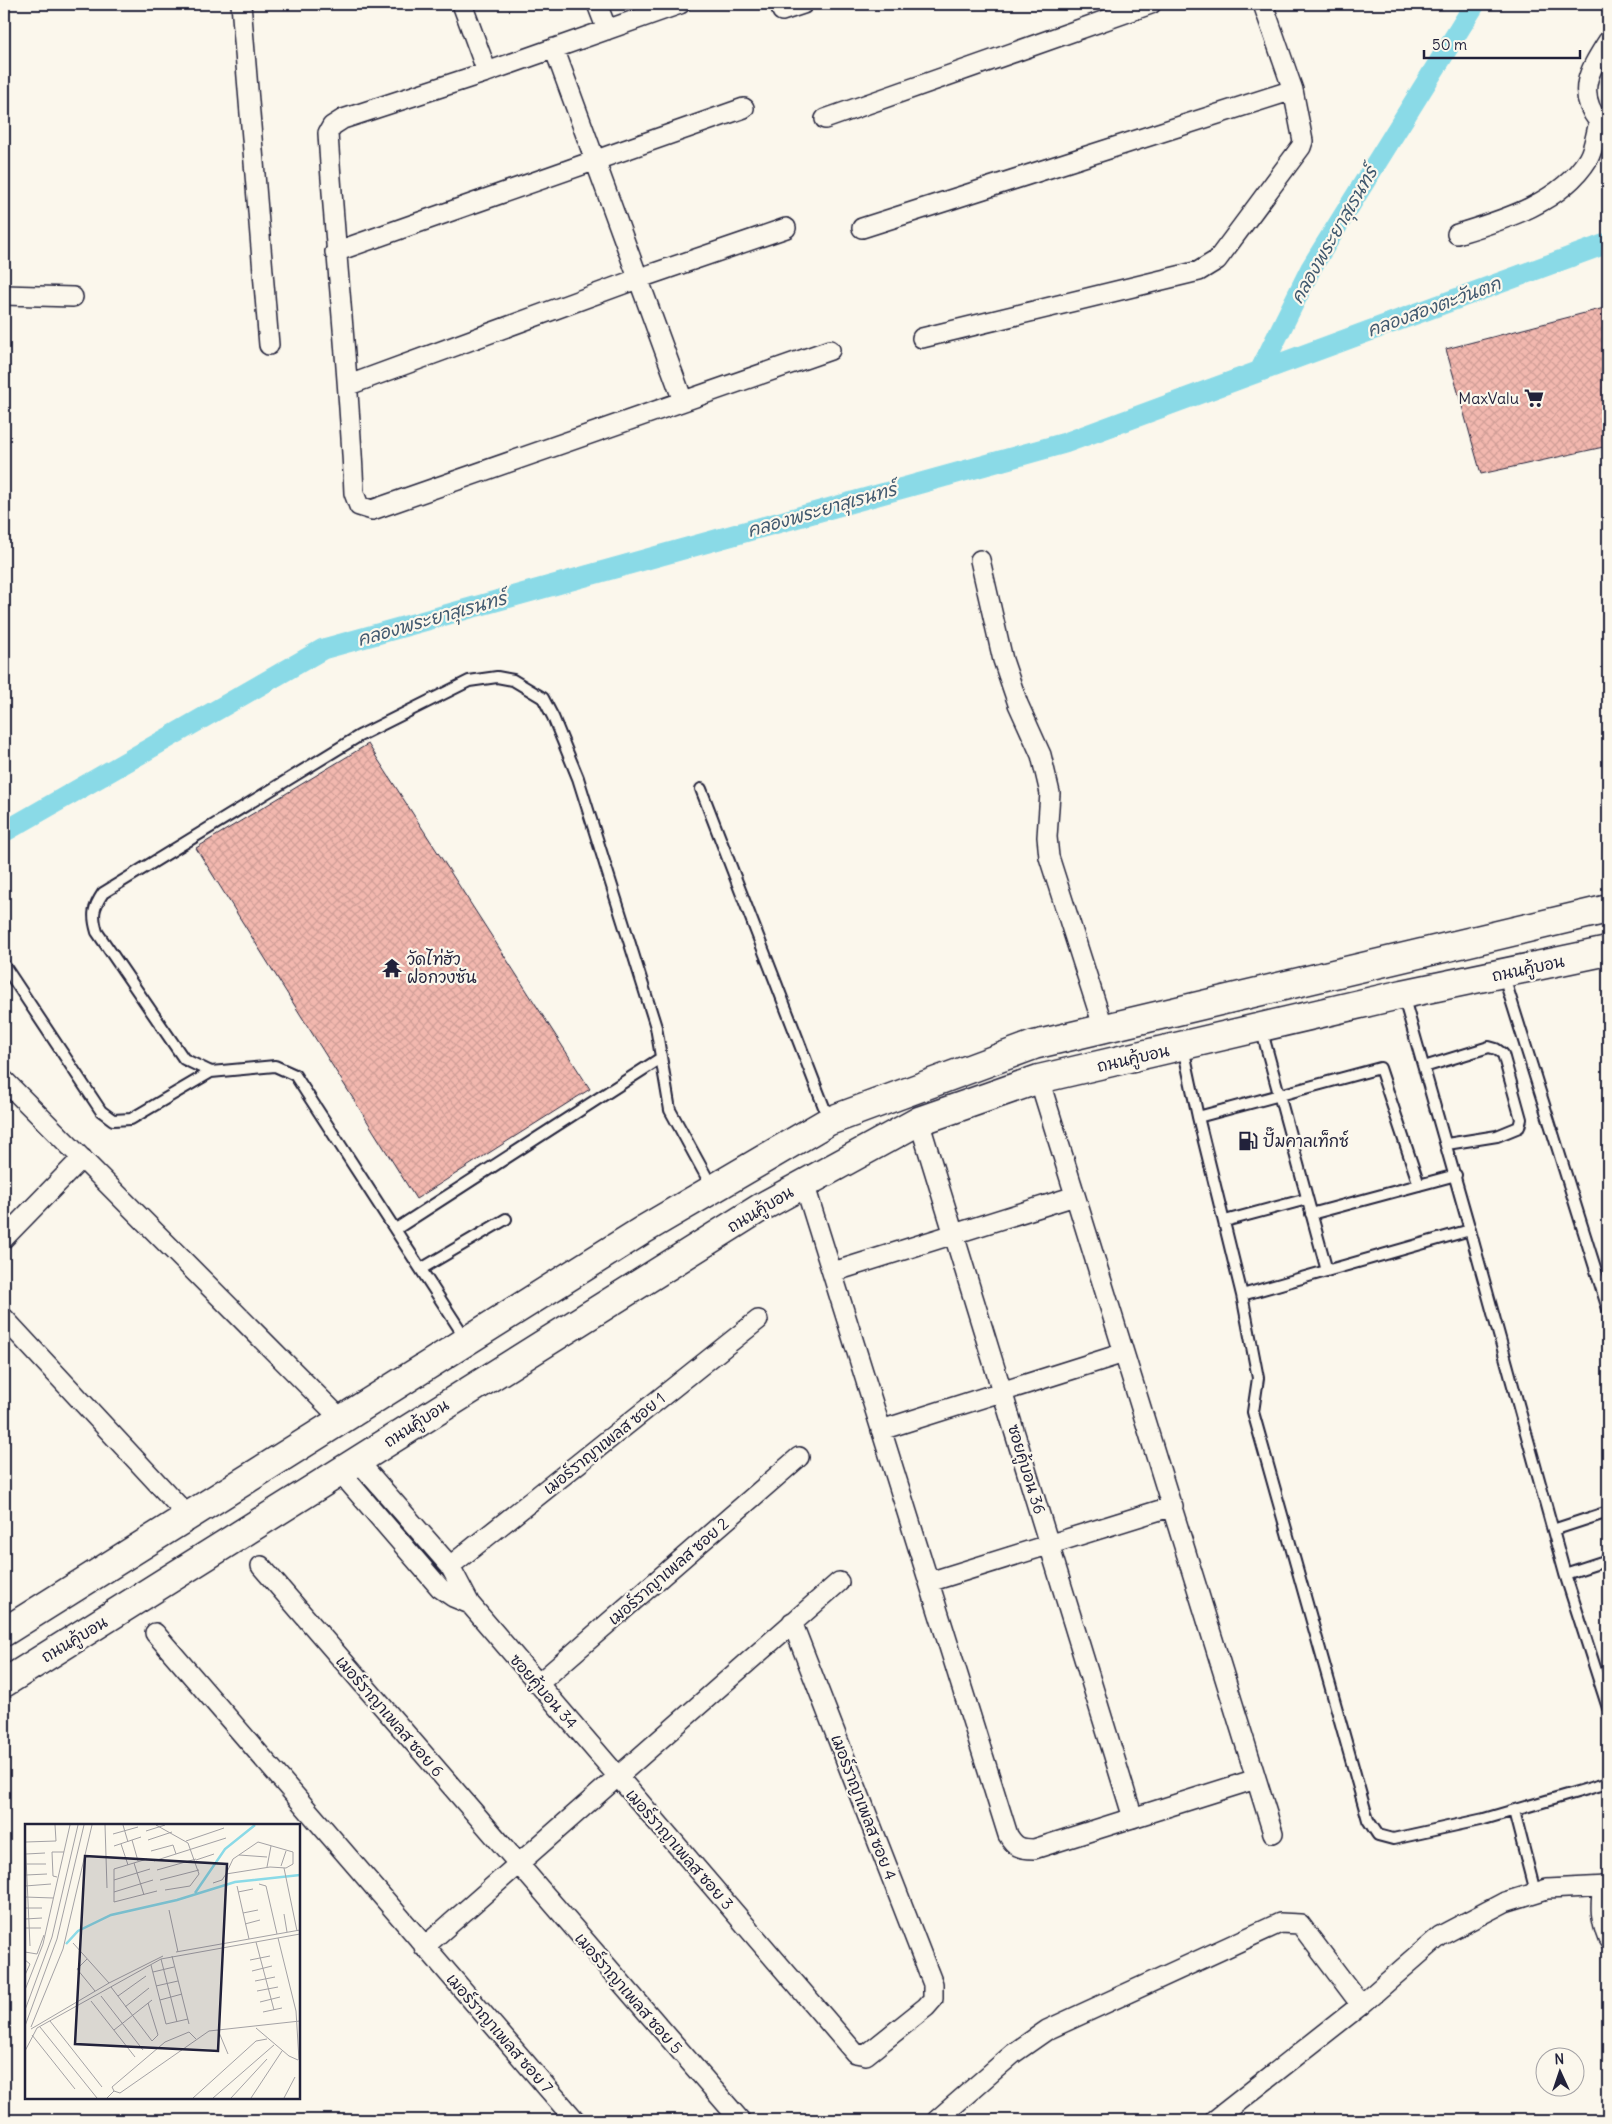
<svg xmlns="http://www.w3.org/2000/svg" width="1612" height="2124" viewBox="0 0 1612 2124" font-family="Delius,'Playpen Sans Thai',sans-serif">
<defs>
<pattern id="building-cross-hatch" width="8" height="8" patternUnits="userSpaceOnUse" patternTransform="scale(1.25)"><rect width="8" height="8" fill="#f3b8af"/><path d="M0 0l8 8M0 8l8-8" fill="none" stroke="#d09e97"/></pattern>
</defs>
<rect width="100%" height="100%" fill="#fbf7ec"/>
<filter id="ink" filterUnits="userSpaceOnUse"><feTurbulence type="fractalNoise" baseFrequency=".02" numOctaves="2"/><feDisplacementMap in="SourceGraphic" scale="10" xChannelSelector="R" yChannelSelector="G"/><feConvolveMatrix kernelMatrix="1 2 1 2 8 2 1 2 1" color-interpolation-filters="sRGB"/></filter>
<g filter="url(#ink)">
<g fill="none" stroke-linecap="round" stroke-linejoin="round">
<!-- canal -->
<path stroke="#8adae7" stroke-width="21" d="M 1260,371 L 1311,268 L 1475,4
M 4,832 L 323,649 L 1065,443 L 1608,243"/>
</g>
<!-- building -->
<path fill="url(#building-cross-hatch)" stroke="#22223b" d="M 1608,307 L 1608,446 L 1481,474 L 1446,349 Z
M 368,744 L 590,1089 L 416,1199 L 196,848 Z"/>
<g fill="none" stroke-linecap="round" stroke-linejoin="round">
<defs>
<path id="service" d="M 701,789 L 829,1120
M 4,965 L 101,1111 L 113,1120 L 131,1119 L 211,1072
M 1503,974 L 1608,1309
M 1261,1028 L 1327,1271
M 1183,1047 L 1198,1117 L 1242,1295 L 1258,1378 L 1253,1412 L 1368,1820 L 1378,1835 L 1393,1839 L 1484,1819 L 1608,1783
M 1424,1067 L 1489,1047 L 1496,1049 L 1503,1054 L 1521,1119 L 1519,1127 L 1497,1136 L 1447,1144
M 1198,1117 L 1380,1068 L 1419,1185
M 1311,1214 L 1456,1175
M 1225,1221 L 1307,1199
M 396,1229 L 661,1058
M 1470,1230 L 1565,1574 L 1608,1708
M 421,1269 L 506,1219
M 1242,1295 L 1470,1230 L 1403,995
M 466,1339 L 295,1075 L 275,1066 L 211,1072 L 184,1059 L 97,932 C 92,915 93,908 103,893 L 359,736 L 469,681 L 497,677 L 513,680 L 543,698 L 553,717 L 578,778 L 656,1027 L 670,1110 L 712,1187
M 1553,1530 L 1608,1512
M 1565,1574 L 1608,1560
M 1514,1811 L 1535,1892"/>
<path id="minor" d="M 241,4 L 269,345
M 462,4 L 487,72
M 597,4 L 607,30
M 680,4 L 487,72 L 343,119 L 332,126 L 328,133 C 335,253 349,373 354,493 L 359,506 L 372,510 L 830,350
M 782,11 L 803,4
M 1608,41 C 1590,70 1575,91 1599,122 L 1608,120
M 554,48 L 683,401
M 825,119 L 1151,4
M 862,228 L 1293,90
M 1457,234 C 1503,220 1561,203 1588,159 C 1594,149 1596,133 1599,122
M 335,252 L 744,108
M 4,295 L 73,297
M 922,338 L 1199,271 L 1217,260 L 1301,147 L 1303,141 L 1293,90 L 1263,4
M 349,385 L 637,279 L 786,228
M 980,560 L 1003,660 L 1018,704 L 1041,755 L 1050,793 L 1047,837 L 1049,857 L 1104,1029
M 1039,1079 L 1273,1833
M 4,1080 L 341,1419
M 919,1121 L 1133,1818
M 804,1183 L 1008,1835 C 1015,1847 1020,1849 1034,1849 L 1256,1779
M 4,1238 L 82,1158
M 833,1272 L 1075,1196
M 4,1318 L 188,1516
M 881,1430 L 1124,1353
M 358,1461 L 450,1566 L 470,1604 L 855,2053 L 866,2055 L 926,2007 L 933,1999 L 933,1984 L 792,1622
M 340,1472 L 440,1588 L 453,1597 L 470,1604
M 261,1566 L 740,2120
M 450,1566 L 758,1320
M 929,1582 L 1173,1506
M 155,1633 L 575,2120
M 538,1684 L 799,1457
M 1603,1886 C 1600,1906 1600,1919 1608,1939
M 424,1947 L 839,1582
M 937,2120 L 1014,2053 L 1047,2030 L 1280,1923 L 1300,1924 L 1361,2005
M 1215,2120 L 1361,2005 L 1440,1936 L 1505,1902 L 1547,1889 L 1608,1886"/>
<path id="secondary" d="M 4,1632 L 643,1230 L 829,1121 L 1034,1045 L 1608,909
M 4,1683 L 760,1208 L 919,1121 L 1039,1079 L 1403,994 L 1608,951"/>
</defs>
<!-- service casing -->
<use href="#service" stroke="#22223b" stroke-width="14"/>
<!-- minor casing -->
<use href="#minor" stroke="#22223b" stroke-width="22"/>
<!-- secondary casing -->
<use href="#secondary" stroke="#22223b" stroke-width="31"/>
<!-- service -->
<use href="#service" stroke="#fbf7ec" stroke-width="10"/>
<!-- minor -->
<use href="#minor" stroke="#fbf7ec" stroke-width="19"/>
<!-- secondary -->
<use href="#secondary" stroke="#fbf7ec" stroke-width="28"/>
</g>
</g>
<!-- icons -->
<defs>
<symbol id="supermarket-bare" viewBox="-9 -9 18 18"><path d="M-6-5.5h2.5l.6 2H6L4.5 2H-2.5L-4.4-4H-6ZM-1.5 3.2a1.3 1.3 0 1 0 .1 0ZM3 3.2a1.3 1.3 0 1 0 .1 0Z" fill="#22223b" stroke="#fbf7ec" stroke-width="2.5" paint-order="stroke"/></symbol>
<symbol id="temple-bare" viewBox="-9 -9 18 18"><path d="M0-6L5-2H3V0L6.5 2.5H4V6H1.5V3h-3V6H-4V2.5H-6.5L-3 0V-2H-5Z" fill="#22223b" stroke="#fbf7ec" stroke-width="2.5" paint-order="stroke"/></symbol>
<symbol id="fuel-bare" viewBox="-9 -9 18 18"><path d="M-5.5-6h7V0h2V4h1.3V-2.5L3-4.5l.8-.8L6-3V5H2.5V1h-1V6h-7ZM-4.2-4.7v3.2H.2V-4.7Z" fill="#22223b" stroke="#fbf7ec" stroke-width="2.5" paint-order="stroke"/></symbol>
</defs>
<g fill-rule="evenodd">
<use href="#supermarket-bare" x="1520" y="384" width="28" height="28"/>
<use href="#temple-bare" x="378" y="954" width="28" height="28"/>
<use href="#fuel-bare" x="1234" y="1127" width="28" height="28"/>
</g>
<g text-anchor="middle" stroke-width="4.5" stroke-linejoin="round" paint-order="stroke">
<!-- poi labels -->
<g font-size="16" fill="#22223b" stroke="#fbf7ec" text-anchor="start">
<text x="1519" y="404" text-anchor="end">MaxValu</text>
<text x="407" y="965">วัดไท่ฮัว<tspan x="407" dy="18">ฝอกวงซัน</tspan></text>
<text x="1263" y="1147">ปั๊มคาลเท็กซ์</text>
</g>
<!-- street labels -->
<g font-size="16" fill="#22223b" stroke="#fbf7ec">
<text transform="translate(1528 968) rotate(-12)" y="6">ถนนคู้บอน</text>
<text transform="translate(1133 1058) rotate(-13)" y="6">ถนนคู้บอน</text>
<text transform="translate(760 1209) rotate(-31)" y="6">ถนนคู้บอน</text>
<text transform="translate(416 1423) rotate(-33)" y="6">ถนนคู้บอน</text>
<text transform="translate(604 1443) rotate(-39)" y="6">เมอร์ราญาเพลส ซอย 1</text>
<text transform="translate(1027 1469) rotate(73)" y="6">ซอยคู้บอน 36</text>
<text transform="translate(668 1571) rotate(-41)" y="6">เมอร์ราญาเพลส ซอย 2</text>
<text transform="translate(74 1639) rotate(-31)" y="6">ถนนคู้บอน</text>
<text transform="translate(544 1691) rotate(49)" y="6">ซอยคู้บอน 34</text>
<text transform="translate(390 1716) rotate(49)" y="6">เมอร์ราญาเพลส ซอย 6</text>
<text transform="translate(864 1807) rotate(69)" y="6">เมอร์ราญาเพลส ซอย 4</text>
<text transform="translate(680 1849) rotate(49)" y="6">เมอร์ราญาเพลส ซอย 3</text>
<text transform="translate(629 1993) rotate(49)" y="6">เมอร์ราญาเพลส ซอย 5</text>
<text transform="translate(500 2033) rotate(49)" y="6">เมอร์ราญาเพลส ซอย 7</text>
</g>
<!-- water labels -->
<g font-size="18" font-style="italic" fill="#41596f" stroke="#fbf7ec">
<text transform="translate(1334 235) rotate(-60)" y="6">คลองพระยาสุเรนทร์</text>
<text transform="translate(1434 307) rotate(-20)" y="6">คลองสองตะวันตก</text>
<text transform="translate(822 510) rotate(-16)" y="6">คลองพระยาสุเรนทร์</text>
<text transform="translate(432 619) rotate(-16)" y="6">คลองพระยาสุเรนทร์</text>
</g>
</g>
<!-- overview -->
<g transform="translate(25 1824)">
<rect width="275" height="275" fill="#fbf7ec"/>
<path fill="none" stroke="#8adae7" stroke-width="2.5" d="M 170,69 L 200,25 L 230,1M 41,120 L 53,107 L 86,91 L 152,76 L 210,58 L 275,51"/>
<path fill="none" stroke="#a4a2a5" stroke-width="1" d="M 80,1 L 82,64M 98,1 L 103,18M 131,1 L 163,19 L 174,50 L 165,62 L 140,66M 121,7 L 140,1M 88,10 L 113,3M 0,11 L 5,122M 107,16 L 113,37M 123,16 L 147,8M 161,17 L 199,4M 1,18 L 31,17 L 30,1M 233,18 L 268,28 L 268,40 L 261,44 L 245,43 L 201,50 L 208,35 ZM 96,20 L 103,41M 89,22 L 116,13M 126,27 L 148,21 L 151,30M 1,30 L 20,29M 214,31 L 242,33M 122,35 L 89,45 L 89,78 L 132,67M 171,36 L 189,30M 129,37 L 201,14M 109,39 L 119,71M 1,40 L 21,40M 256,42 L 261,27M 242,43 L 246,22M 259,44 L 272,107M 132,46 L 171,35M 1,51 L 22,50M 32,53 L 28,52 L 27,28 L 39,28M 89,56 L 125,45M 135,56 L 174,46M 188,59 L 197,56 L 201,50M 234,60 L 241,62 L 252,110M 0,62 L 26,60M 212,62 L 224,115M 89,68 L 128,56M 213,68 L 228,65M 0,73 L 28,74M 0,84 L 17,84M 144,86 L 153,128M 218,89 L 233,86M 259,90 L 262,108M 0,95 L 17,94M 220,100 L 235,96M 0,104 L 16,104M 253,114 L 271,187 L 274,236M 231,118 L 249,186M 48,119 L 84,159M 0,128 L 12,130 L 19,111M 151,128 L 275,106M 147,132 L 164,200M 62,135 L 52,145 L 70,167M 136,135 L 152,198M 0,136 L 5,140 L 0,151M 225,136 L 245,132M 126,141 L 141,200 L 163,195M 227,147 L 247,142M 128,148 L 149,143M 230,157 L 250,153M 131,162 L 153,157M 86,163 L 127,217 L 133,211 L 123,179M 0,166 L 18,120 L 45,1M 232,167 L 253,163M 76,172 L 118,226M 93,172 L 121,152M 135,176 L 157,170M 66,177 L 110,233M 235,178 L 255,173M 100,183 L 124,164M 0,186 L 27,113 L 53,1M 238,188 L 257,184M 25,197 L 77,263M 0,202 L 32,115 L 59,1M 6,203 L 38,125 L 67,1M 15,203 L 72,274M 231,204 L 264,232 L 273,236M 6,205 L 84,159 L 138,132M 89,206 L 127,176M 193,206 L 203,230M 7,211 L 50,265M 0,227 L 12,204 L 136,135 L 275,110M 89,267 L 87,263 L 140,218 L 164,208 L 171,215M 82,274 L 89,267 L 95,269 L 184,207 L 275,197M 168,274 L 231,217 L 242,215M 188,274 L 249,221M 206,274 L 242,235M 226,274 L 257,227M 259,274 L 270,253"/>
<path fill="#22223b" fill-opacity="0.15" stroke="#22223b" stroke-width="2.5" d="M 60,32 L 202,40 L 193,227 L 50,220 Z"/>
<rect width="275" height="275" fill="none" stroke="#22223b" stroke-width="2.5"/>
</g>
<!-- margin -->
<rect width="1612" height="2124" fill="none" stroke="#fbf7ec" stroke-width="20"/>
<rect x="10" y="10" width="1592" height="2104" fill="none" stroke="#22223b" stroke-width="2" filter="url(#ink)"/>
<!-- north arrow -->
<g transform="translate(1560 2072) rotate(357)"><circle r="24" fill="#fbf7ec" stroke="#a4a2a5"/>
<path d="M0-4L9 19L0 12L-9 19Z" fill="#22223b"/>
<text y="-8" font-size="14" font-weight="bold" text-anchor="middle" fill="#22223b">N</text>
</g>
<!-- scale -->
<path d="M1424 50v8h156v-8" fill="none" stroke="#22223b" stroke-width="2.5"/>
<text x="1432" y="50" font-size="15" fill="#22223b" stroke="#fbf7ec" stroke-width="4" paint-order="stroke">50 m</text>
</svg>
